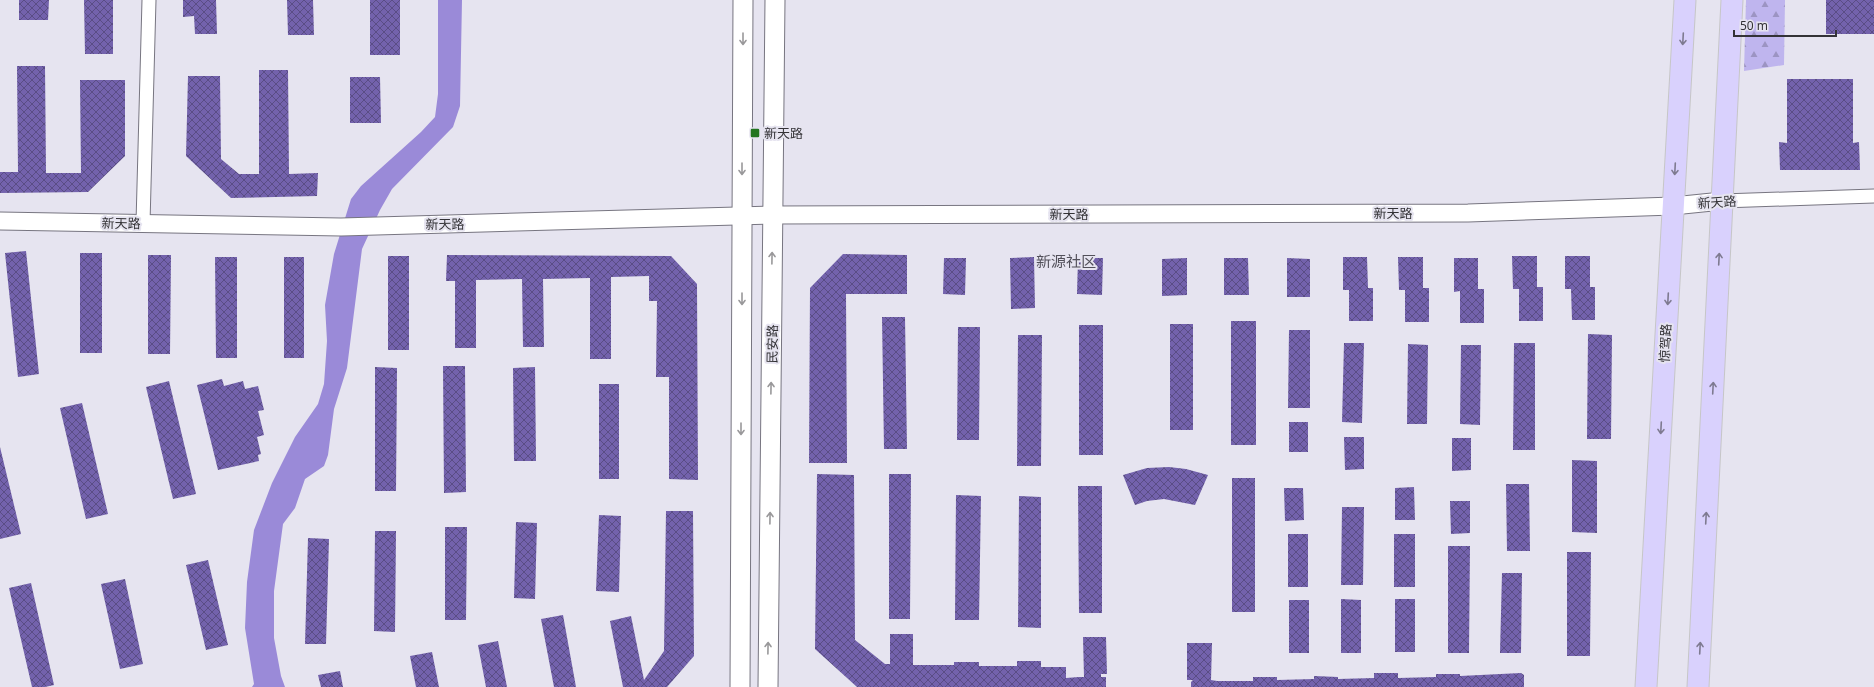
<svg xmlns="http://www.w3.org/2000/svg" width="1874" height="687" viewBox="0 0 1874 687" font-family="'Noto Sans','Noto Sans SC',sans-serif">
<defs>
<pattern id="forest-firs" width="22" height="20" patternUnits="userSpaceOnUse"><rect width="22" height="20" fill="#bfb5ee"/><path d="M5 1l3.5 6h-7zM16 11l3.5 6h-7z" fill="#9c94c2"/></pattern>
<pattern id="building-cross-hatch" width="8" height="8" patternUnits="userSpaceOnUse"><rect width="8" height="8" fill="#7362ac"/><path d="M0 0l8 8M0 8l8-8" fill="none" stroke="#5a4d85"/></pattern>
</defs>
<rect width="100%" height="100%" fill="#e6e4f0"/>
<!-- forest -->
<path fill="url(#forest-firs)" d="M 1746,0 L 1785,0 L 1784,65 L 1744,71 Z"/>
<!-- water -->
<path fill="#9a8ad8" d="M 438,0 L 462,0 L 460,106 L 453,127 L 392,189 L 380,210 L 362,249 L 347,368 L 334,409 L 328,455 L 324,466 L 305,479 L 295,508 L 283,524 L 274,591 L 274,638 L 281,676 L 285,687 L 252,687 L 254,684 L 245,628 L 247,582 L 254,530 L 272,483 L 295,437 L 318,404 L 324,384 L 327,341 L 325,305 L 334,254 L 351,199 L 361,186 L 421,132 L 435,117 L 438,94 Z"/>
<!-- building -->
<path fill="url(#building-cross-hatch)" d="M 19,0 L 49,0 L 48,20 L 19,20 Z
M 84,0 L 113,0 L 113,54 L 85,54 Z
M 183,0 L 216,0 L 217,34 L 195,34 L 194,16 L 183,17 Z
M 287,0 L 313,0 L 314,35 L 288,35 Z
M 370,0 L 400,0 L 400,55 L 370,55 Z
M 1826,0 L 1874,0 L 1874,34 L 1826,34 Z
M 17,66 L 45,66 L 46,173 L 81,173 L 80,80 L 125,80 L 125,156 L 88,192 L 0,193 L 0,172 L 18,172 Z
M 259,70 L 288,70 L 289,174 L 318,173 L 317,196 L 231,198 L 186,156 L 188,76 L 220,76 L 221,159 L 239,174 L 259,174 Z
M 350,77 L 380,77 L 381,123 L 350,123 Z
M 1787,79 L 1853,79 L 1853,143 L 1859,142 L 1860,170 L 1780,170 L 1779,142 L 1787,143 Z
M 26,251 L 39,374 L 18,377 L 5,253 Z
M 80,253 L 102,253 L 102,353 L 80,353 Z
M 843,254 L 907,255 L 907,294 L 846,294 L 847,463 L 809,463 L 810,288 Z
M 148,255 L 171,255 L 170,354 L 148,354 Z
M 447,255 L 671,256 L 697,284 L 698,480 L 669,479 L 669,377 L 656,377 L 657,301 L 649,301 L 649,276 L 611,277 L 611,359 L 590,359 L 590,278 L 543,279 L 544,347 L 523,347 L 522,279 L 476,280 L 476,348 L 455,348 L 455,281 L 446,281 Z
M 388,256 L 409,256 L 409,350 L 388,350 Z
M 1512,256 L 1537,256 L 1537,287 L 1543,287 L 1543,321 L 1519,321 L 1519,289 L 1513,289 Z
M 1565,256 L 1590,256 L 1590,287 L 1595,287 L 1595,320 L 1572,320 L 1571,289 L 1565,289 Z
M 215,257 L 237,257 L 237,358 L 216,358 Z
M 284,257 L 304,257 L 304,358 L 284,358 Z
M 1034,257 L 1035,308 L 1011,309 L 1010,258 Z
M 1343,257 L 1367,257 L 1368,288 L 1373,288 L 1373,321 L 1349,321 L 1349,290 L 1343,290 Z
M 1398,257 L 1423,257 L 1423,288 L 1429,288 L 1429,322 L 1405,322 L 1405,290 L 1399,290 Z
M 944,258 L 966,258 L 965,295 L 943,294 Z
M 1078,258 L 1103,258 L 1102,295 L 1077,294 Z
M 1187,258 L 1187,295 L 1162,296 L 1162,259 Z
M 1224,258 L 1248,258 L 1249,295 L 1224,295 Z
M 1287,258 L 1310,259 L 1310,297 L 1287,297 Z
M 1454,258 L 1478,258 L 1478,289 L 1484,289 L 1484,323 L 1460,323 L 1460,291 L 1454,292 Z
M 882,317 L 905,317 L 907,449 L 884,449 Z
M 1231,321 L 1256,321 L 1256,445 L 1231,445 Z
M 1170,324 L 1193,324 L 1193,430 L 1170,430 Z
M 1079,325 L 1103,325 L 1103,455 L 1079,455 Z
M 958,327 L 980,327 L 979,440 L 957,440 Z
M 1289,330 L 1310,330 L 1310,408 L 1288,408 Z
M 1588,334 L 1612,335 L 1611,439 L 1587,439 Z
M 1018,335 L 1042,335 L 1041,466 L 1017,466 Z
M 1344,343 L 1364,343 L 1362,423 L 1342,422 Z
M 1514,343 L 1535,343 L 1535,450 L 1513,450 Z
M 1408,344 L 1428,345 L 1427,424 L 1407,424 Z
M 1461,345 L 1481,345 L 1480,425 L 1460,424 Z
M 443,366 L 465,366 L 466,492 L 444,493 Z
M 375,367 L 397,368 L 396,491 L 375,491 Z
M 535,367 L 536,461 L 514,461 L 513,368 Z
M 222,379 L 224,386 L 243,381 L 245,389 L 258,386 L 264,410 L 258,411 L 264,435 L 257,437 L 261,454 L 258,455 L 259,461 L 218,470 L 197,385 Z
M 169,381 L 196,494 L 173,499 L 146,387 Z
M 599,384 L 619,384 L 619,479 L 599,479 Z
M 82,403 L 108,514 L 86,519 L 60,408 Z
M 1289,422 L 1308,422 L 1308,452 L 1289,452 Z
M 1344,437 L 1364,437 L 1364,469 L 1345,470 Z
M 1452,438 L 1471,438 L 1471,470 L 1452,471 Z
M 0,447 L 21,534 L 0,539 Z
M 1572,460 L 1597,461 L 1597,533 L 1572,532 Z
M 1169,467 L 1186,469 L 1208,475 L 1195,505 L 1164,499 L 1147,501 L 1135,505 L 1123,475 L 1147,468 Z
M 817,474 L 854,475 L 855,640 L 885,664 L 890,664 L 890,634 L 913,634 L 913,665 L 954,665 L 954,662 L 979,662 L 979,666 L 1017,666 L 1017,661 L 1041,661 L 1041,667 L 1066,667 L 1066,678 L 1079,677 L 1084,677 L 1083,637 L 1106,637 L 1107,674 L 1101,674 L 1101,677 L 1106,677 L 1106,687 L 857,687 L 815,649 Z
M 889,474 L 911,474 L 910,619 L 889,619 Z
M 1232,478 L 1255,478 L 1255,612 L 1232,612 Z
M 1506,484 L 1529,484 L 1530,551 L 1507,551 Z
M 1078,486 L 1102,486 L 1102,613 L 1079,613 Z
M 1414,487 L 1415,520 L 1395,520 L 1395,488 Z
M 1284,488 L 1303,488 L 1304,520 L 1285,521 Z
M 956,495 L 981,496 L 979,620 L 955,620 Z
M 1019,496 L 1041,497 L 1041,628 L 1018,627 Z
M 1450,501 L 1470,501 L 1470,533 L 1451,534 Z
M 1342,507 L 1364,507 L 1363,585 L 1341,585 Z
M 666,511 L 693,511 L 694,656 L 667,687 L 623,687 L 610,621 L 631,616 L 644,680 L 664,651 Z
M 599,515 L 621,516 L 619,592 L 596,591 Z
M 516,522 L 537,523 L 535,599 L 514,598 Z
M 445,527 L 467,527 L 466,620 L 445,620 Z
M 375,531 L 396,531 L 395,632 L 374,631 Z
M 1288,534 L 1308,534 L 1308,587 L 1288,587 Z
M 1394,534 L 1415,534 L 1415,587 L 1394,587 Z
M 308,538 L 329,539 L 326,644 L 305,644 Z
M 1448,546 L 1470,546 L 1469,653 L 1448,653 Z
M 1567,552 L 1591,552 L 1590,656 L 1567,656 Z
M 208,560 L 228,645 L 206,650 L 186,565 Z
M 1502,573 L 1522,573 L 1521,653 L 1500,653 Z
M 125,579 L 143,664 L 120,669 L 101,584 Z
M 31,583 L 54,685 L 45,687 L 32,687 L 9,588 Z
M 1341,599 L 1361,600 L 1361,653 L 1341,653 Z
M 1395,599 L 1415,599 L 1415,652 L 1395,652 Z
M 1289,600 L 1309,600 L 1309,653 L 1289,653 Z
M 563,615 L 576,687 L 554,687 L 541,619 Z
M 498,641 L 507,687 L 486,687 L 478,645 Z
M 1187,643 L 1212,643 L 1211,680 L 1217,681 L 1253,681 L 1253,677 L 1277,677 L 1277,680 L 1314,679 L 1314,676 L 1338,677 L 1338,679 L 1374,678 L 1374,673 L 1398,673 L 1398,678 L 1436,677 L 1436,674 L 1460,674 L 1460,676 L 1521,673 L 1524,675 L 1524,687 L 1191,687 L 1191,682 L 1193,680 L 1187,680 Z
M 432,652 L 439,687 L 416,687 L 410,656 Z
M 340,671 L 343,687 L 321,687 L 318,675 Z"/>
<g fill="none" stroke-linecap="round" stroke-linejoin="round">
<defs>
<path id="minor" d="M 1722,201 L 1874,196
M 143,223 L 149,0"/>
<path id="tertiary" d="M 0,221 L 341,227 L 773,215 L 1468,213 L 1673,206 L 1722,201"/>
<path id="secondary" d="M 740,687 L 743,0
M 768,687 L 775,0"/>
<path id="primary" d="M 1646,687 L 1685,0
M 1698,687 L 1732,0"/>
</defs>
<!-- minor casing -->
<use href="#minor" stroke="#777580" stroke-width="15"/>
<!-- tertiary casing -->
<use href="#tertiary" stroke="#777580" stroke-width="19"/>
<!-- secondary casing -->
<use href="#secondary" stroke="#777580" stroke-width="21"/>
<!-- primary casing -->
<use href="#primary" stroke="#c6c6c7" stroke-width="23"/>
<!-- minor -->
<use href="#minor" stroke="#fff" stroke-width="13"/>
<!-- tertiary -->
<use href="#tertiary" stroke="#fff" stroke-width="17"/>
<!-- secondary -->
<use href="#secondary" stroke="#fff" stroke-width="19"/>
<!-- primary -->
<use href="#primary" stroke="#d9d1fd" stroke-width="21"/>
</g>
<!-- one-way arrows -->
<defs><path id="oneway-shaft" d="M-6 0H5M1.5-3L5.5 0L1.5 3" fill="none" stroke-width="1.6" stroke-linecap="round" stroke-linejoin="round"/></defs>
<g stroke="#99989a">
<use href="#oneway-shaft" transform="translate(743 39) rotate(90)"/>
<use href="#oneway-shaft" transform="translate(742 169) rotate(90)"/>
<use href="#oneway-shaft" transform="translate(772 258) rotate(-89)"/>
<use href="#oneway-shaft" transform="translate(742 299) rotate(90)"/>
<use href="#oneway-shaft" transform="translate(771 388) rotate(-89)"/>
<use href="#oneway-shaft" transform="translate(741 429) rotate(90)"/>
<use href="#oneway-shaft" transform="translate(770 518) rotate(-89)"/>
<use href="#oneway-shaft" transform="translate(768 648) rotate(-89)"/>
</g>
<g stroke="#7e7a90">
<use href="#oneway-shaft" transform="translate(1683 39) rotate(93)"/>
<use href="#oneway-shaft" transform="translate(1675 169) rotate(93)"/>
<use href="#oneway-shaft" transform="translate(1719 259) rotate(-87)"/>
<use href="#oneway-shaft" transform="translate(1668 299) rotate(93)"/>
<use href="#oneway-shaft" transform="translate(1713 388) rotate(-87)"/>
<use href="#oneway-shaft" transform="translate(1661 428) rotate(93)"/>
<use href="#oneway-shaft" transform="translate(1706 518) rotate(-87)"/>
<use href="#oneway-shaft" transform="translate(1700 648) rotate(-87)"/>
</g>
<!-- markers -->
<rect fill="#237620" stroke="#e6e4f0" stroke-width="1.5" x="750" y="128" width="10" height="10" rx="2"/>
<g text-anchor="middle" stroke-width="4" stroke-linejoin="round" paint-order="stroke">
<!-- poi labels -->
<g font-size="13" fill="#333236" stroke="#e6e4f0" text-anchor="start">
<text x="764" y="138">新天路</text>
</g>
<!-- street labels -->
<g font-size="13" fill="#333236" stroke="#e6e4f0">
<text transform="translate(1717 202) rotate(-4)" y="5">新天路</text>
<text x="1393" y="218">新天路</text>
<text x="1069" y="219">新天路</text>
<text transform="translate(121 223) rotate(1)" y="5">新天路</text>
<text transform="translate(445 224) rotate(-1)" y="5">新天路</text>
<text transform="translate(1665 343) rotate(-87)" y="5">惊驾路</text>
<text transform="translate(772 344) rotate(-89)" y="5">民安路</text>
</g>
<!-- quarter labels -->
<g font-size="15" fill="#52505a" stroke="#e6e4f0">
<text x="1066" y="267">新源社区</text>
</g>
</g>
<!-- scale -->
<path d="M1734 30v6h102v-6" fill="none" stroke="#333236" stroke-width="2"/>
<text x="1740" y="30" font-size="12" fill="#333236" stroke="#e6e4f0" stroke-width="3" paint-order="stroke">50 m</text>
</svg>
